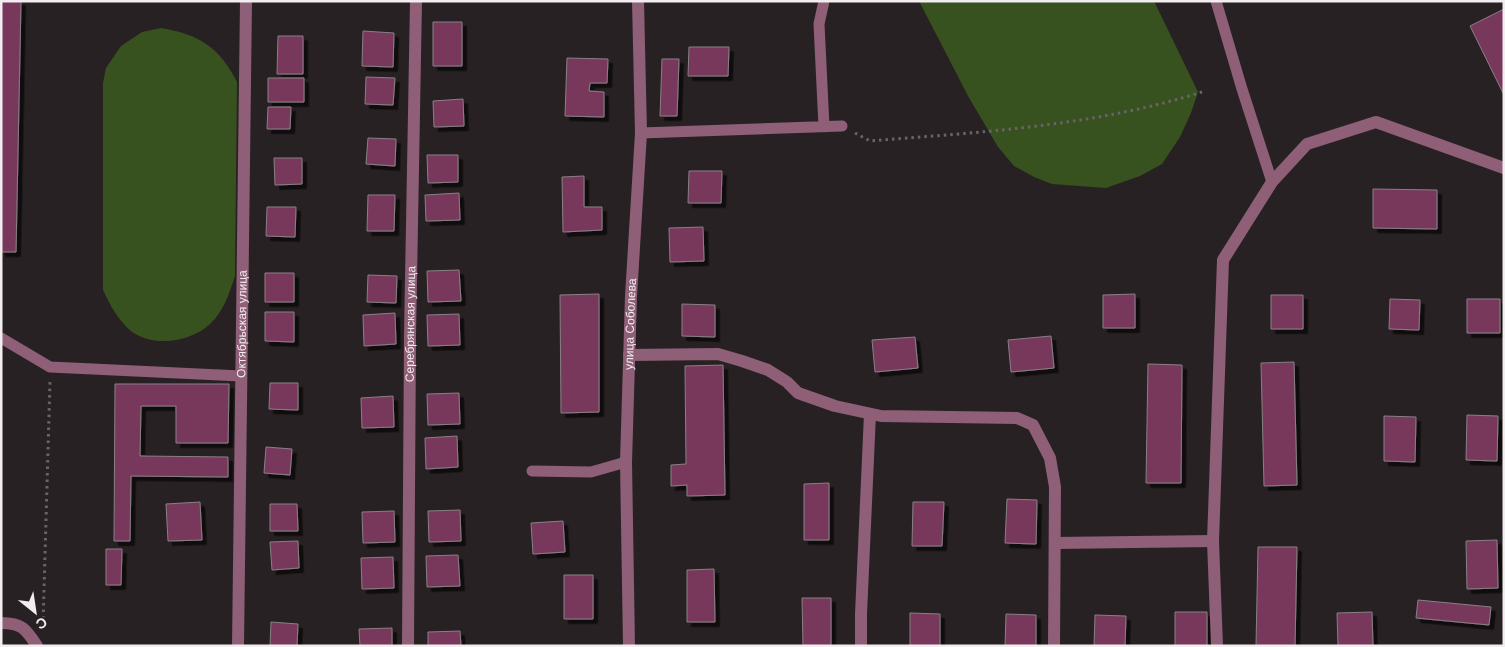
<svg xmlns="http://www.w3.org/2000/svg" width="1505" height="647" viewBox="0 0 1505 647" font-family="Helvetica,sans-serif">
<defs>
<filter id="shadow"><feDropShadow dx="4.5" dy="4.5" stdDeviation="0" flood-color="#0009"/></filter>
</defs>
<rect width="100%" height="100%" fill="#282124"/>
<!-- green -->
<path fill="#37511f" d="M 919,1 L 1154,1 L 1198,92 L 1191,113 L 1180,137 L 1162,164 L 1140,176 L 1106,188 L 1052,184 L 1034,177 L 1014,166 L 998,147 L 968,96 Z
M 161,28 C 199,34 220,48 237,82 L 235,276 C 229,294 224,311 210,324 C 191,342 153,348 131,331 C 118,320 110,305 103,290 L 103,83 L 106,68 L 121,46 L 142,32 Z"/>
<!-- building -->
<path fill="#78395c" stroke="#888084" filter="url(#shadow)" d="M 1,1 L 21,1 L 16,252 L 1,252 Z
M 1504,9 L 1504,95 L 1470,26 Z
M 433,22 L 462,22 L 462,66 L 433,66 Z
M 363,31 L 394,33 L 393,67 L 362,66 Z
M 278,36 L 303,36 L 303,74 L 277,74 Z
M 689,47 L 729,47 L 728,76 L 688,76 Z
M 567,58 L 608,59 L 607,83 L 590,83 L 589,91 L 604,92 L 604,117 L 565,116 Z
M 662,59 L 679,59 L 677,116 L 660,116 Z
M 366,77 L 395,78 L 393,105 L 365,104 Z
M 268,78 L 304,78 L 304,102 L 268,102 Z
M 463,99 L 464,126 L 434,127 L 433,101 Z
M 268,107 L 291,107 L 290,129 L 267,129 Z
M 368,138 L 396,139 L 395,166 L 366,164 Z
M 427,155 L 458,155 L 458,182 L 428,183 Z
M 274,158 L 302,158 L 302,184 L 275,185 Z
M 689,171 L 722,171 L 721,203 L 688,203 Z
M 584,176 L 584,207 L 602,207 L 602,230 L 563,232 L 562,177 Z
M 1373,189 L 1437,190 L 1437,229 L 1373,228 Z
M 459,193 L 460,220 L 426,221 L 425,195 Z
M 368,195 L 395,195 L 394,231 L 367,231 Z
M 267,207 L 296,207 L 295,237 L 266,236 Z
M 703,227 L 704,261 L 670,262 L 669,228 Z
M 459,270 L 461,301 L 428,302 L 427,271 Z
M 265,273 L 294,273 L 294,302 L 265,302 Z
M 368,275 L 397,276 L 396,303 L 367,302 Z
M 599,294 L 599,412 L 561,413 L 560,295 Z
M 1135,294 L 1135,328 L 1103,328 L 1103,295 Z
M 1271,295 L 1303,295 L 1303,329 L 1271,329 Z
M 1390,299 L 1420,300 L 1419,330 L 1389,329 Z
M 1467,299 L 1500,299 L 1500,333 L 1467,333 Z
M 682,304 L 715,305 L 715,337 L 682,336 Z
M 265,312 L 294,312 L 294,342 L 265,341 Z
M 395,313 L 396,344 L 364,346 L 363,315 Z
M 459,314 L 460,345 L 428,346 L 427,315 Z
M 1051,336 L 1054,368 L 1011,372 L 1008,340 Z
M 915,337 L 918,368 L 875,372 L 872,340 Z
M 1294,362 L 1297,485 L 1264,486 L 1261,363 Z
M 1148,364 L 1182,365 L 1181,483 L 1146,483 Z
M 723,365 L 725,495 L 687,496 L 687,485 L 671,486 L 671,465 L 686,464 L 685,366 Z
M 270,383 L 298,383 L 298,410 L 269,409 Z
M 115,384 L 229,384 L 228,443 L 176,443 L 176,406 L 141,406 L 140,456 L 228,457 L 228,477 L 131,476 L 130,541 L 114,541 Z
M 459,393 L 460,424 L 428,425 L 427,394 Z
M 393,396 L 394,427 L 362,428 L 361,398 Z
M 1467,415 L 1498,416 L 1497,461 L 1466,460 Z
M 1384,416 L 1416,417 L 1415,462 L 1384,461 Z
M 457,436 L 458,467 L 426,469 L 425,438 Z
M 266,447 L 292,449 L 290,475 L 264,473 Z
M 829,483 L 829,540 L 804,540 L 804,484 Z
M 1007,499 L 1037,500 L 1036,544 L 1005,543 Z
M 200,502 L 202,540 L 168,541 L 166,504 Z
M 913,502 L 944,502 L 942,546 L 912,546 Z
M 270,504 L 297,504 L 298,531 L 270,531 Z
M 460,510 L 461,541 L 429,542 L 428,511 Z
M 394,511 L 395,542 L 363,543 L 362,512 Z
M 563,521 L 565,552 L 533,554 L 531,523 Z
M 1497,540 L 1498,588 L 1467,589 L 1466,541 Z
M 298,541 L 299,568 L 272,570 L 270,542 Z
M 1258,547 L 1297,547 L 1295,646 L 1256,646 Z
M 106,549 L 122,549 L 121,585 L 106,585 Z
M 458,555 L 460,586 L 427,587 L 426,556 Z
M 393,557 L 394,588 L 362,589 L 361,558 Z
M 714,569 L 715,622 L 687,622 L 687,570 Z
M 564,575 L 593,575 L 593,619 L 564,619 Z
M 802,598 L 831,598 L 831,646 L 803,646 Z
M 1418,600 L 1491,607 L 1489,625 L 1416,618 Z
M 1175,612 L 1207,612 L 1207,646 L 1175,646 Z
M 1372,612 L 1373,646 L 1338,646 L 1337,613 Z
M 910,613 L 940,614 L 940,646 L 910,646 Z
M 1006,614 L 1036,615 L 1036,646 L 1005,646 Z
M 1095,615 L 1126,616 L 1125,646 L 1094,646 Z
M 271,622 L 298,624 L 297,646 L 270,646 Z
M 392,628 L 392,646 L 360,646 L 359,629 Z
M 460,631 L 461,646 L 428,646 L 428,632 Z"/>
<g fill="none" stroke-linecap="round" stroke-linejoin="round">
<!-- path -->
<path stroke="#6a6467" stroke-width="3" stroke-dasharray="2.5 4" stroke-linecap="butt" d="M 855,133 L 870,141 C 983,132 1097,126 1205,91
M 43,625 L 50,381"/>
<!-- service -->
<path stroke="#8f5f78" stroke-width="11" d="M 824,1 L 819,24 L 824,127
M 1216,1 L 1242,89 L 1272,182
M 641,133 L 842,126
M 1,338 L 50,367 L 241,376
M 532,471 L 591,472 L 626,462"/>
<!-- minor -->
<g stroke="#8f5f78" stroke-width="12">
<path d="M 629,355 L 718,354 L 742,361 L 768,370 L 787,382 L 798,393 L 835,406 L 881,416 L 1017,418 L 1033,425 L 1050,458 L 1055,487 L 1054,646"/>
<path d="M 1055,543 L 1213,541"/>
<path d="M 1,623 C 22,623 26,629 37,646"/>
<path id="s1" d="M 238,646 L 246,1"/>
<path id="s2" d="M 408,646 L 410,336 L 416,1"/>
<path id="s3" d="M 629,646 L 626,462 L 631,296 L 641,133 L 638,1"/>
<path d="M 861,646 L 861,614 L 870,414"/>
<path d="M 1217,646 L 1213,541 L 1223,260 L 1272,182 L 1307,144 L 1376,122 L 1504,168"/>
</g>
</g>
<g text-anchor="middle" stroke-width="4.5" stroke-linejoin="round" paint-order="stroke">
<!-- street labels -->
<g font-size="12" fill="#f2edef" stroke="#282124">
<text dy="4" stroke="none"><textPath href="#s2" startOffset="322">Серебрянская улица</textPath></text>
<text dy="4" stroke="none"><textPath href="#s3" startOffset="322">улица Соболева</textPath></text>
<text dy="4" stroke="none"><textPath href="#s1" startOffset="322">Октябрьская улица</textPath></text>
</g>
</g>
<!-- border -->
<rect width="1505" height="647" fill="none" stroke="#f2edef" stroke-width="5"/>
<!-- north arrow -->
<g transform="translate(35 612) rotate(150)" stroke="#282124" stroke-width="4" paint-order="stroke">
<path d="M0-4L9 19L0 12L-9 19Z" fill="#f2edef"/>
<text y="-8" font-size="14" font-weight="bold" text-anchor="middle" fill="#f2edef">С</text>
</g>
</svg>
